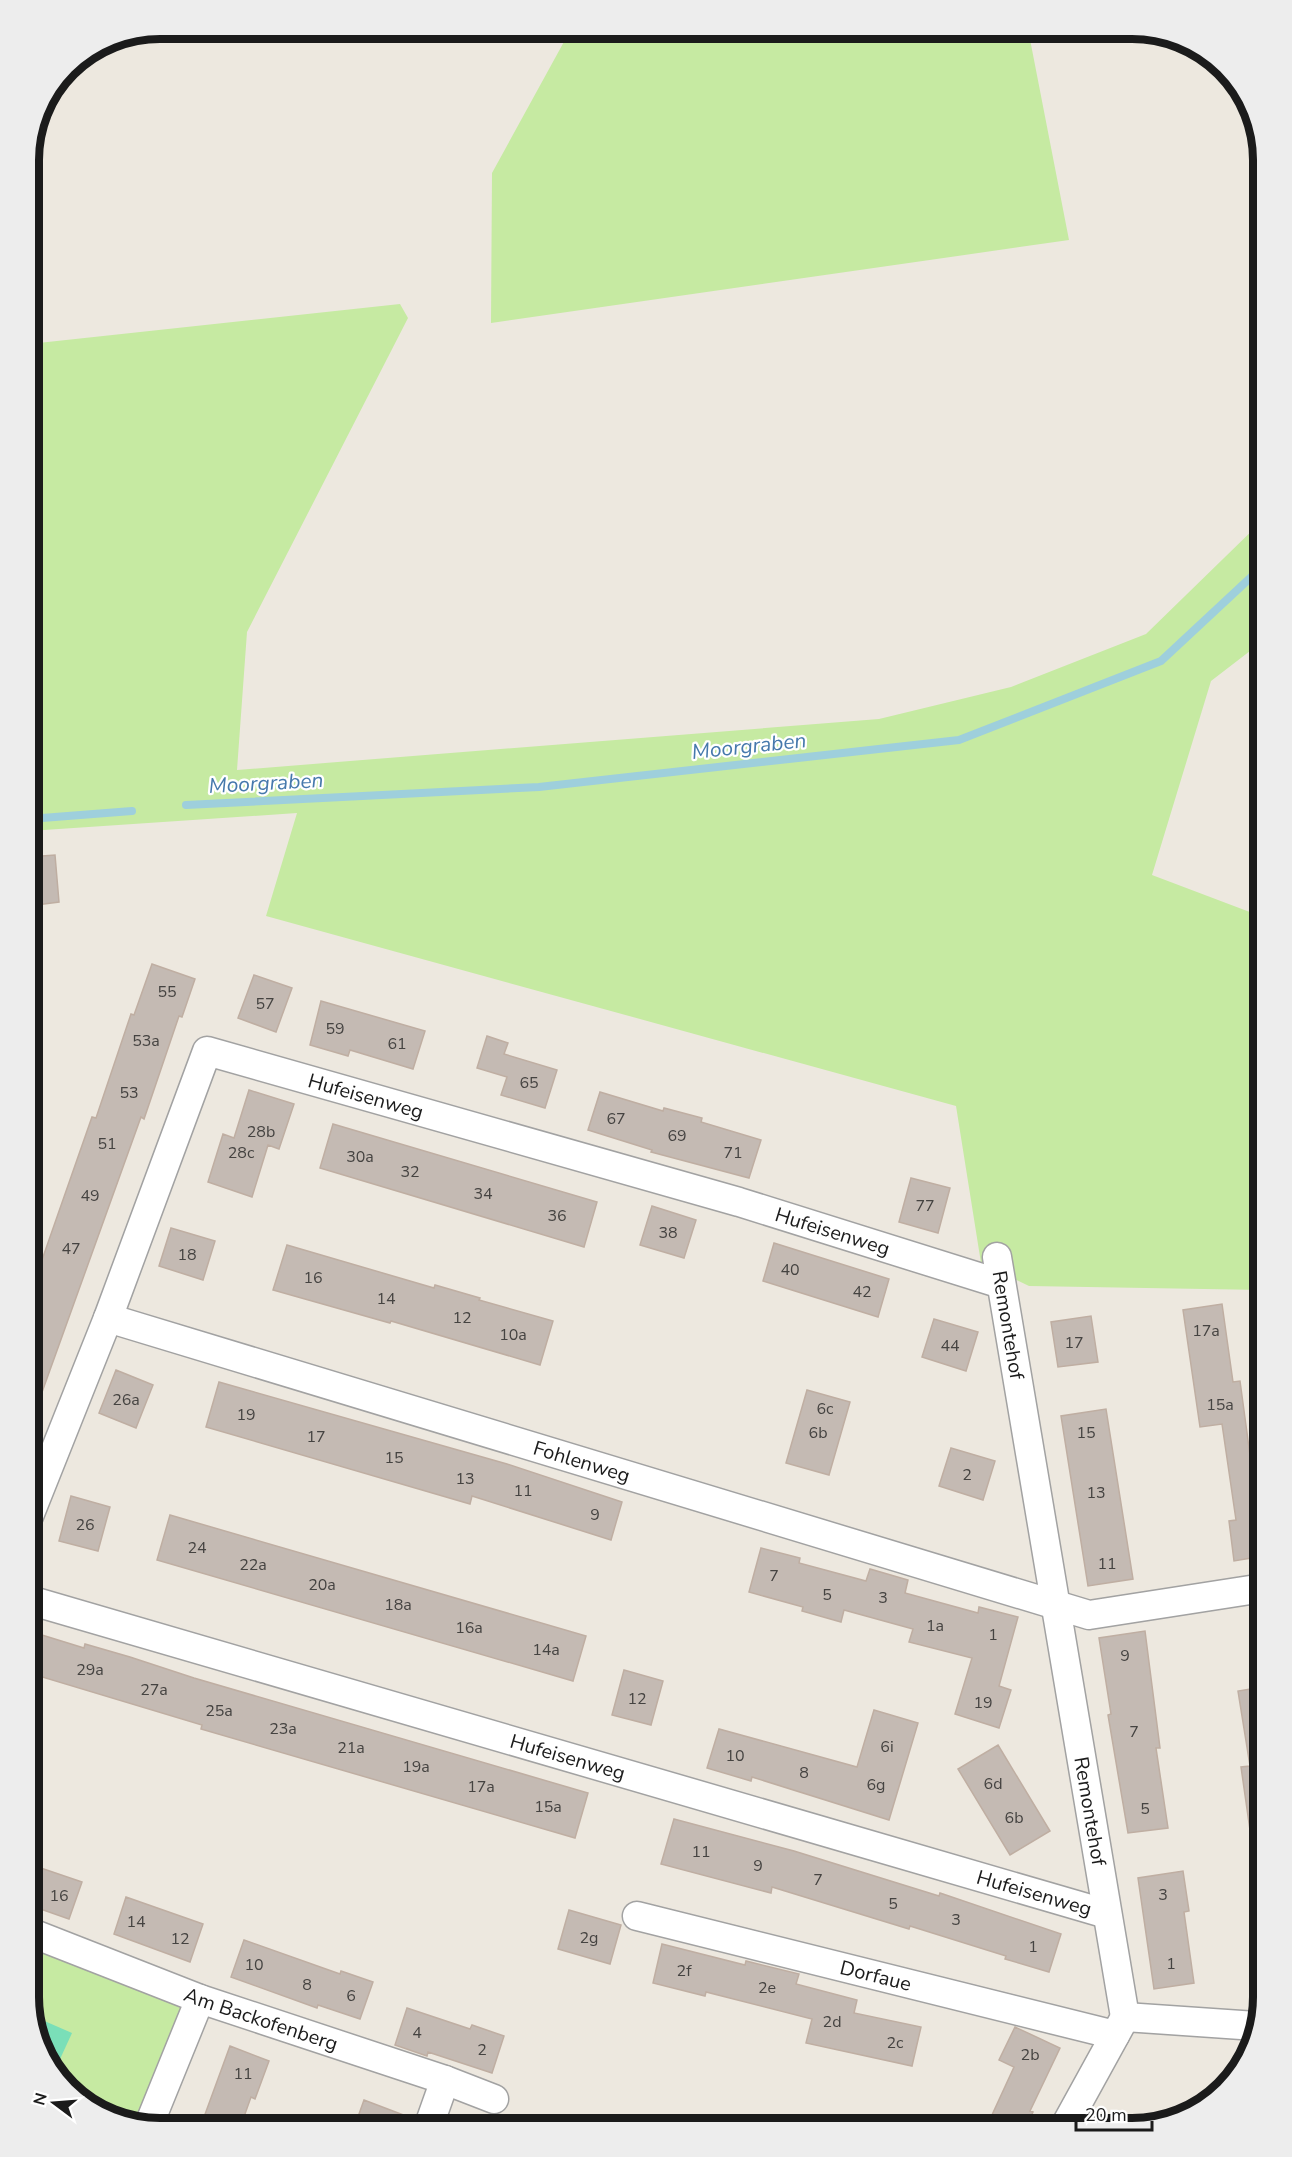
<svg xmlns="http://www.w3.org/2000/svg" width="1292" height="2157" viewBox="0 0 1292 2157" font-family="'Nunito Sans',sans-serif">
<rect width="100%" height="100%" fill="#ede8df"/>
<!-- grass -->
<path fill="#c6eaa2" d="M 160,29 L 228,29 L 105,42 L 110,38 Z
M 571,29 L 1028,29 L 1069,240 L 491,323 L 492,173 Z
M 400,304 L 408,318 L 247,632 L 237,770 L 879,719 L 1011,687 L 1146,634 L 1263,520 L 1263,641 L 1211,681 L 1152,875 L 1263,917 L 1263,1290 L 1029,1286 L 981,1263 L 956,1106 L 266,916 L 297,813 L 29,831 L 29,344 Z
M 29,1948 L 184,2005 L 135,2122 L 87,2106 L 42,2055 L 29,1997 Z"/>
<!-- pitch -->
<path fill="#7adfb8" d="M 33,2016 L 72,2033 L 55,2070 L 42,2055 Z"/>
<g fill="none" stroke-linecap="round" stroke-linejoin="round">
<!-- stream -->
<path stroke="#9ecfdc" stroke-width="8" d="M 186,805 L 539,787 L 959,740 L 1161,661 L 1263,566
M 29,819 L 132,811"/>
</g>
<!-- building -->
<path fill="#c4bab3" stroke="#bfaea2" stroke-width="1.5" d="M 55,855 L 59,902 L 29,906 L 29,857 Z
M 152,964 L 195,979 L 182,1017 L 179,1016 L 144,1119 L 141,1117 L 32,1420 L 29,1420 L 29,1297 L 92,1117 L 96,1118 L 131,1014 L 134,1015 Z
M 254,975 L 292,988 L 276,1032 L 238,1018 Z
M 321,1001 L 425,1031 L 413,1069 L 350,1050 L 348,1056 L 310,1045 Z
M 487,1036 L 508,1043 L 504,1054 L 557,1070 L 545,1108 L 501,1095 L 507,1077 L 477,1068 Z
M 249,1090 L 294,1104 L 279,1149 L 268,1145 L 252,1197 L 208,1182 L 223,1134 L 234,1138 Z
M 600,1092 L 663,1111 L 664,1108 L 702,1118 L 701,1122 L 761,1140 L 749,1178 L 651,1152 L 652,1150 L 588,1130 Z
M 333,1124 L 597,1202 L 584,1247 L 320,1168 Z
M 911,1178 L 950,1188 L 938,1233 L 899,1222 Z
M 652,1206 L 696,1220 L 684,1258 L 640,1245 Z
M 171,1228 L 215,1241 L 203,1280 L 159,1266 Z
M 774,1243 L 889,1279 L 878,1317 L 763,1281 Z
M 287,1245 L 434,1288 L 435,1285 L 480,1298 L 479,1300 L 553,1321 L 540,1365 L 391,1321 L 390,1323 L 273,1290 Z
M 1222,1304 L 1233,1382 L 1240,1381 L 1250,1455 L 1263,1452 L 1263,1556 L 1234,1561 L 1229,1521 L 1236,1520 L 1222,1424 L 1200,1427 L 1183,1310 Z
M 1091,1316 L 1098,1362 L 1058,1367 L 1051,1322 Z
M 934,1319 L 978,1332 L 966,1371 L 922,1357 Z
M 116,1370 L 153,1385 L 136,1428 L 99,1413 Z
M 219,1382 L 507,1464 L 622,1502 L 611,1540 L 472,1496 L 470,1504 L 206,1427 Z
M 807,1390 L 850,1402 L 829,1475 L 786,1463 Z
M 1106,1409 L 1133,1579 L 1088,1586 L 1061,1416 Z
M 951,1448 L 995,1461 L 983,1500 L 939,1486 Z
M 71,1496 L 110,1507 L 98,1551 L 59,1541 Z
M 170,1515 L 586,1636 L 573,1681 L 157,1560 Z
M 761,1548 L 800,1558 L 799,1563 L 866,1581 L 870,1569 L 908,1580 L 905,1593 L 978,1613 L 979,1607 L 1018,1617 L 999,1686 L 1011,1690 L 999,1728 L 955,1714 L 972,1658 L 909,1642 L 913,1629 L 844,1610 L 841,1622 L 802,1611 L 803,1607 L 749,1592 Z
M 29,1631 L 84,1648 L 85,1644 L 130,1657 L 194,1678 L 588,1793 L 575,1838 L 201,1729 L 202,1725 L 29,1673 Z
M 1145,1631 L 1160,1748 L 1156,1748 L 1168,1828 L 1128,1833 L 1108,1715 L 1111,1714 L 1099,1638 Z
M 624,1670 L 663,1681 L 651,1725 L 612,1715 Z
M 1263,1687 L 1263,1836 L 1251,1837 L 1241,1767 L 1250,1766 L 1238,1691 Z
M 874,1710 L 918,1723 L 889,1820 L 752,1777 L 751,1781 L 707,1768 L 719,1729 L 857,1767 Z
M 998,1745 L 1050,1831 L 1010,1855 L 958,1769 Z
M 674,1819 L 794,1851 L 939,1896 L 940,1893 L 1061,1934 L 1049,1972 L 1005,1959 L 1006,1956 L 910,1926 L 909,1929 L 772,1887 L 771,1893 L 661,1864 Z
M 29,1864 L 82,1882 L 69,1919 L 29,1905 Z
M 1183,1871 L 1189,1911 L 1184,1912 L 1194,1983 L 1154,1989 L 1138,1878 Z
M 126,1897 L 203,1924 L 190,1962 L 114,1934 Z
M 569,1910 L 621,1925 L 610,1964 L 558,1949 Z
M 244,1940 L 340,1974 L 341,1971 L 373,1982 L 360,2019 L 318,2005 L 317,2008 L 231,1977 Z
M 662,1944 L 745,1965 L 746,1961 L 799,1974 L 796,1984 L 857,2000 L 854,2013 L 921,2027 L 912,2066 L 806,2043 L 812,2019 L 706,1992 L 705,1996 L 653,1983 Z
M 407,2008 L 470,2029 L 472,2025 L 504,2036 L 492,2073 L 428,2052 L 427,2056 L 395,2045 Z
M 1015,2027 L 1060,2048 L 1030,2111 L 1033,2112 L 1026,2128 L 986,2128 L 1014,2067 L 999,2060 Z
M 230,2046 L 269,2061 L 255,2099 L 251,2097 L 240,2128 L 200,2128 Z
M 364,2100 L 414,2119 L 412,2128 L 354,2128 Z"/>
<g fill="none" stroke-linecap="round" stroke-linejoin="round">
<defs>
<g id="street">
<path id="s1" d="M 997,1257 L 1125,2017"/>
<path id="s2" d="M 108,1318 L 1089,1615 L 1263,1588"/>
<path id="s3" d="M 29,1516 L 108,1318 L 207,1051 L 739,1202 L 1001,1284"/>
<path id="s4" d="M 29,1600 L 1107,1914"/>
<path id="s5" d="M 637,1916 L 1115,2035"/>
<path id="s6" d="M 29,1932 L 200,1999 L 445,2080 L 494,2099"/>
<path d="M 1125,2017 L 1256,2026"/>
<path d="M 148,2127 L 200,1999"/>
<path d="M 428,2128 L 445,2080"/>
<path d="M 1064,2128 L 1124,2019"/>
</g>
</defs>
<!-- street casing -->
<use href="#street" stroke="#a2a2a2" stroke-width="31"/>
<!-- street -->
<use href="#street" stroke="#fff" stroke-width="28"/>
</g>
<g text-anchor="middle" stroke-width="4.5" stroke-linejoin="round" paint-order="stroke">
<!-- number labels -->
<g font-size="16" fill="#454341">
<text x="167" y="997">55</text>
<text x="265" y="1009">57</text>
<text x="335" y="1034">59</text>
<text x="146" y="1046">53a</text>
<text x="397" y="1049">61</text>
<text x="529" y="1088">65</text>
<text x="129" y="1098">53</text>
<text x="616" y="1124">67</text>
<text x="261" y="1137">28b</text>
<text x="677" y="1141">69</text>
<text x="107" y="1149">51</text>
<text x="241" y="1158">28c</text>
<text x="733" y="1158">71</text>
<text x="360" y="1162">30a</text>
<text x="410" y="1177">32</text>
<text x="483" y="1199">34</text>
<text x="90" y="1201">49</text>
<text x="925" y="1211">77</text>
<text x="557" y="1221">36</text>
<text x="668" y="1238">38</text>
<text x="71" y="1254">47</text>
<text x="187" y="1260">18</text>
<text x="790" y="1275">40</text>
<text x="313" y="1283">16</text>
<text x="862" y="1297">42</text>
<text x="386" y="1304">14</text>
<text x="462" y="1323">12</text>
<text x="1206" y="1336">17a</text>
<text x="513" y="1340">10a</text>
<text x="1074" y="1348">17</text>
<text x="950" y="1351">44</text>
<text x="126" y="1405">26a</text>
<text x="1220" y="1410">15a</text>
<text x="825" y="1414">6c</text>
<text x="246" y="1420">19</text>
<text x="818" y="1438">6b</text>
<text x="1086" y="1438">15</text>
<text x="316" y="1442">17</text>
<text x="394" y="1463">15</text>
<text x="967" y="1480">2</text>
<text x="465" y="1484">13</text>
<text x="523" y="1496">11</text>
<text x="1096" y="1498">13</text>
<text x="595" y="1520">9</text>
<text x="85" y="1530">26</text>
<text x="197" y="1553">24</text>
<text x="1107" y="1569">11</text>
<text x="253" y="1570">22a</text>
<text x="774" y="1581">7</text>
<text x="322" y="1590">20a</text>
<text x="827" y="1600">5</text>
<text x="883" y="1603">3</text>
<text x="398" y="1610">18a</text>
<text x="935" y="1631">1a</text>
<text x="469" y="1633">16a</text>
<text x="993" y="1640">1</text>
<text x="546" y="1655">14a</text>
<text x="1125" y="1661">9</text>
<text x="90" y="1675">29a</text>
<text x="154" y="1695">27a</text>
<text x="637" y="1704">12</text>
<text x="983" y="1708">19</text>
<text x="219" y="1716">25a</text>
<text x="283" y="1734">23a</text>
<text x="1134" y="1737">7</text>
<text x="887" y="1752">6i</text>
<text x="351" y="1753">21a</text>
<text x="735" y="1761">10</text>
<text x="416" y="1772">19a</text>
<text x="804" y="1778">8</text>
<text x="993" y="1789">6d</text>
<text x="876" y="1790">6g</text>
<text x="481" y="1792">17a</text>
<text x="548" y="1812">15a</text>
<text x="1145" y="1814">5</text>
<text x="1014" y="1823">6b</text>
<text x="701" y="1857">11</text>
<text x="758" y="1871">9</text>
<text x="818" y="1885">7</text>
<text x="1163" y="1900">3</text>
<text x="59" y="1901">16</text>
<text x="893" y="1909">5</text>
<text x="956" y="1925">3</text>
<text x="136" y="1927">14</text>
<text x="589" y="1943">2g</text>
<text x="180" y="1944">12</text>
<text x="1033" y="1952">1</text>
<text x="1171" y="1969">1</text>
<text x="254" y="1970">10</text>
<text x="684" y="1976">2f</text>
<text x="307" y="1990">8</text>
<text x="767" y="1993">2e</text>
<text x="351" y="2001">6</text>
<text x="832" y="2027">2d</text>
<text x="417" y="2038">4</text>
<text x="895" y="2048">2c</text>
<text x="482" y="2055">2</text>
<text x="1030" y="2060">2b</text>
<text x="243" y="2079">11</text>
</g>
<!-- street labels -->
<g font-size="20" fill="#1b1b1b" stroke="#fff">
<text dy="7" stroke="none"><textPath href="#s3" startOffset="663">Hufeisenweg</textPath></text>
<text dy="7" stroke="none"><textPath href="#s3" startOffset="1149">Hufeisenweg</textPath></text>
<text dy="7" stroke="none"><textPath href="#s1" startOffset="69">Remontehof</textPath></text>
<text dy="7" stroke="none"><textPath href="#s2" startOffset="495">Fohlenweg</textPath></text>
<text dy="7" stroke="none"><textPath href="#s4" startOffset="561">Hufeisenweg</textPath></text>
<text dy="7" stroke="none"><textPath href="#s1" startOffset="562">Remontehof</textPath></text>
<text dy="7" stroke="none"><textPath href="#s4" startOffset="1047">Hufeisenweg</textPath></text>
<text dy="7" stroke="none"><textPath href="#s5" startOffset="246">Dorfaue</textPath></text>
<text dy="7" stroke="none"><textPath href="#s6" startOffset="248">Am Backofenberg</textPath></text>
</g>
<!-- water labels -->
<g font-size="21" font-style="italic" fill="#4679ac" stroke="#fff">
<text transform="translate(749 746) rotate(-6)" y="7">Moorgraben</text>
<text transform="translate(266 783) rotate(-3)" y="7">Moorgraben</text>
</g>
</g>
<!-- crop -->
<path d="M0 0H1292V2157H0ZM160 39H1132A121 121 0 0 1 1253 160V1997A121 121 0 0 1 1132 2118H160A121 121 0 0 1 39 1997V160A121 121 0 0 1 160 39Z" fill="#ededed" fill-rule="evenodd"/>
<path fill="none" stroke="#1b1b1b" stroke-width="8" d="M160 39H1132A121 121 0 0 1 1253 160V1997A121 121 0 0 1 1132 2118H160A121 121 0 0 1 39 1997V160A121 121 0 0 1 160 39Z"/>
<!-- north arrow -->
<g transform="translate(54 2103) rotate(286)" stroke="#ffffff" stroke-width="4.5" paint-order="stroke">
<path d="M0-4.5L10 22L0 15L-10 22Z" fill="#1b1b1b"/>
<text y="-9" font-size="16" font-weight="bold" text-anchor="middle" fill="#1b1b1b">N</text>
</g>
<!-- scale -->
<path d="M1076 2121v9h76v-9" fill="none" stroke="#1b1b1b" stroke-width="3"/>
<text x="1085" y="2121" font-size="18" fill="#1b1b1b" stroke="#ffffff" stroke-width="4.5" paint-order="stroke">20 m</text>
</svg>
